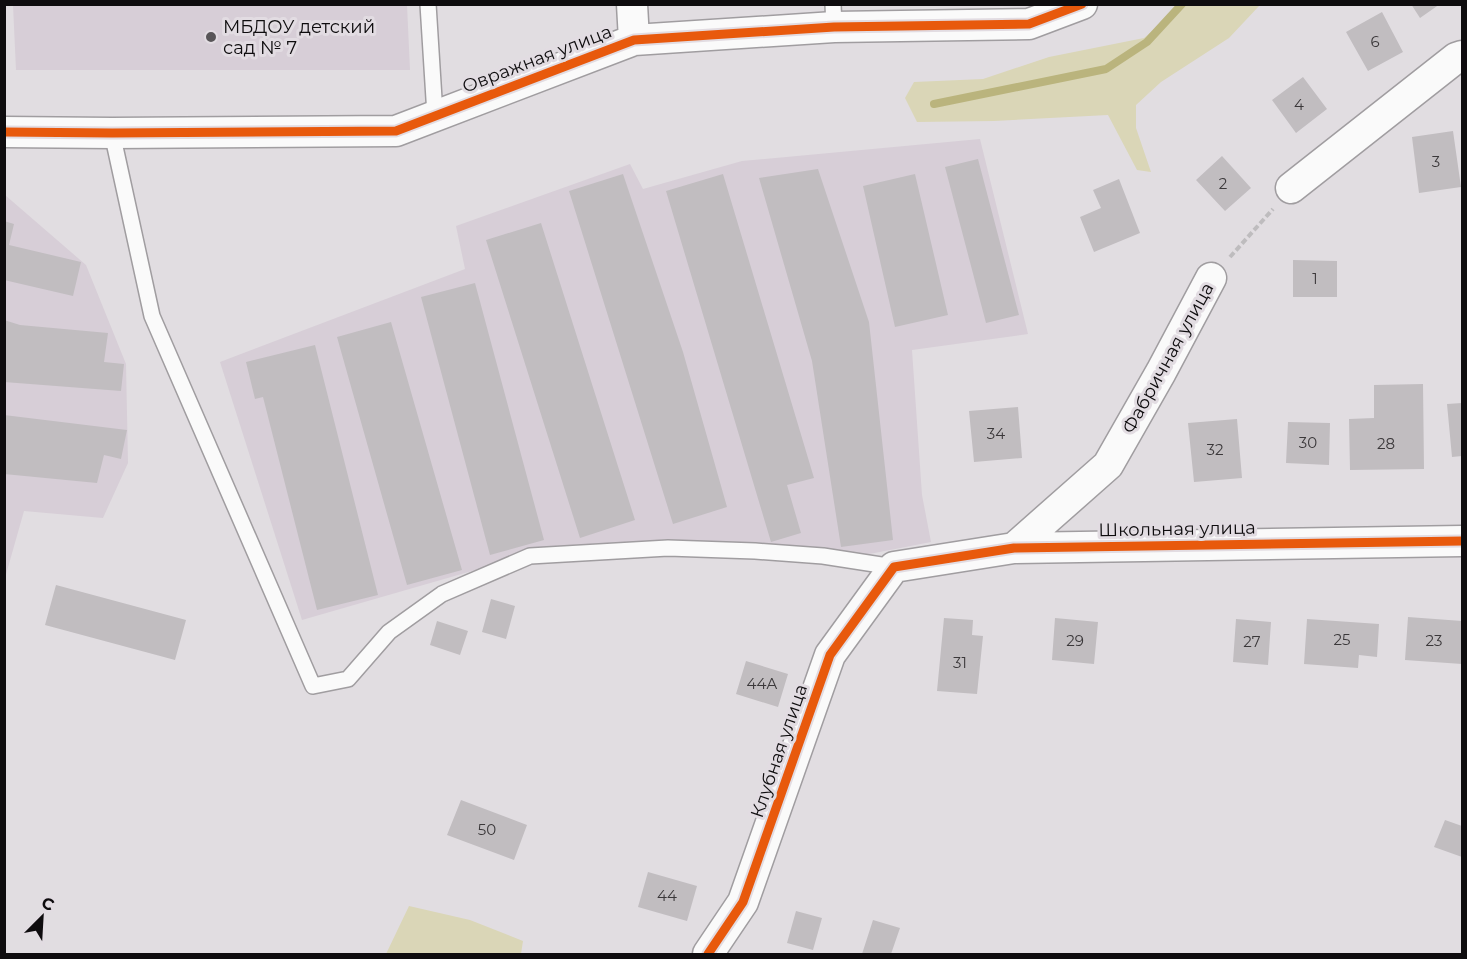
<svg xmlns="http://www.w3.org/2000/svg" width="1467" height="959" viewBox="0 0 1467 959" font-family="Montserrat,sans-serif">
<rect width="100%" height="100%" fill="#e1dde1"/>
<!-- built -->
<path fill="#d7ced7" d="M 13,5 L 407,5 L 410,70 L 16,70 Z
M 980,139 L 1028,334 L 912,350 L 922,495 L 931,542 L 859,556 L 667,539 L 531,554 L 302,620 L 220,362 L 465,269 L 456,226 L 630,164 L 643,189 L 742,161 Z
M 5,195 L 86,265 L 126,364 L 128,463 L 103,518 L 24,511 L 5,578 Z"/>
<!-- green -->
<path fill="#dad6b7" d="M 1183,5 L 1260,5 L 1229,38 L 1161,82 L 1136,105 L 1136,128 L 1151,172 L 1137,170 L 1108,115 L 994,121 L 917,122 L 905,98 L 914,82 L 983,79 L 1049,57 L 1144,38 Z
M 409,906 L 470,920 L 523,941 L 521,954 L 386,954 Z"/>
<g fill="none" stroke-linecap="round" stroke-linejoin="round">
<!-- stream -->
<path stroke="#bab47d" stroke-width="8" d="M 934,104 L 1106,69 L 1147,42 L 1182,4"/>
</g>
<!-- building -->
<path fill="#c1bdc0" d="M 1411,4 L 1440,4 L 1420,18 Z
M 1382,12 L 1403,52 L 1368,71 L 1346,32 Z
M 1303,77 L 1327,109 L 1296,133 L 1272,100 Z
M 1453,131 L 1461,187 L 1419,193 L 1412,137 Z
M 1222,156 L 1251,188 L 1225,211 L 1196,180 Z
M 978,159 L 1019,315 L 986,323 L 945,167 Z
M 818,169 L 869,322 L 893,540 L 841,547 L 812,361 L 759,178 Z
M 623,174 L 683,352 L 727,507 L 673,524 L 569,191 Z
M 723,174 L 814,478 L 787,485 L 801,533 L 771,542 L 666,191 Z
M 915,174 L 948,315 L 895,327 L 863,186 Z
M 1119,179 L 1140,233 L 1094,252 L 1080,217 L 1101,208 L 1093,190 Z
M 4,221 L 14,224 L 9,245 L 81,262 L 73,296 L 4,280 Z
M 541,223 L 635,520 L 580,538 L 486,240 Z
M 1293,260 L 1337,261 L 1337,297 L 1293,297 Z
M 475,283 L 544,540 L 490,555 L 421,297 Z
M 4,320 L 20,325 L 108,333 L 104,362 L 124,364 L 121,391 L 4,382 Z
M 391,322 L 462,570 L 407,585 L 337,337 Z
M 315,345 L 378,595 L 317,610 L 263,397 L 255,399 L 246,362 Z
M 1423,384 L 1424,469 L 1350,470 L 1349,419 L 1374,418 L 1374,385 Z
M 1462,403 L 1462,456 L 1452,457 L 1447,404 Z
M 1018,407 L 1022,458 L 974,462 L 969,411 Z
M 4,415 L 127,430 L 121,459 L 104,455 L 97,483 L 4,474 Z
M 1237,419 L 1242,478 L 1194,482 L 1188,423 Z
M 1288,422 L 1330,423 L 1329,465 L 1286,463 Z
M 56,585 L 186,620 L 175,660 L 45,625 Z
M 491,599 L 515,606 L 506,639 L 482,632 Z
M 1408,617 L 1462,621 L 1462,664 L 1405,660 Z
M 944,618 L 973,620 L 972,635 L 983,636 L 977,694 L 937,691 Z
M 1055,618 L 1098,622 L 1094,664 L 1052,660 Z
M 1236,619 L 1271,622 L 1268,665 L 1233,662 Z
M 1307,619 L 1379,624 L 1377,657 L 1359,655 L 1358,668 L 1304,664 Z
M 437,621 L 468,631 L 460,655 L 430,645 Z
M 746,661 L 788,674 L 778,707 L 736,694 Z
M 461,800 L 527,825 L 514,860 L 447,835 Z
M 1445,820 L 1462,826 L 1462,857 L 1434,847 Z
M 648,872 L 697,886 L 687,921 L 638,907 Z
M 796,911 L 822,918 L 813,950 L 787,943 Z
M 873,920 L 900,928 L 891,954 L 862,954 Z"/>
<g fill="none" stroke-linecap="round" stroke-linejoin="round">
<defs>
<path id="lane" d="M 428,4 L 435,115
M 833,4 L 834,27
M 112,133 L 152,316 L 313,686 L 348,679 L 389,632 L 442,594 L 530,556 L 668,548 L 755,551 L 823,556 L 894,567"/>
<path id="street" d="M 632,4 L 634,40
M 4,132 L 112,133 L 396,131 L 634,40 L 834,27 L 1029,24 L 1082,4
M 1291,188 L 1456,58 L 1462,56
M 1014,548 L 1108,465 L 1161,372 L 1211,278
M 708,954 L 743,902 L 830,655 L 894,567 L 1014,548 L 1462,541"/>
</defs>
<!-- lane casing -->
<use href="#lane" stroke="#a09da0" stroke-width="18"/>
<!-- street casing -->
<use href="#street" stroke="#a09da0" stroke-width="33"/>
<!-- path -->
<path stroke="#bebcbe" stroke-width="4" stroke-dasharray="6 3" stroke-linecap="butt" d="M 1230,257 L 1273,209"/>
<!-- lane -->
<use href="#lane" stroke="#fafafa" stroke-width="15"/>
<!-- street -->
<use href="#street" stroke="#fafafa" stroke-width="30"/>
<defs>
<path id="cycleway" d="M 4,132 L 112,133 L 396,131 L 634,40 L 834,27 L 1029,24 L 1082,4
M 708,954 L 743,902 L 830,655 L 894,567 L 1014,548 L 1462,541"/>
</defs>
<!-- cycleway casing -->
<use href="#cycleway" stroke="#e2dce2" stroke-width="13"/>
<!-- cycleway -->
<use href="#cycleway" stroke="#e8590c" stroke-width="9"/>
</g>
<!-- markers -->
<circle fill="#585558" stroke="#e2dce2" stroke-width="2" cx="211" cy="37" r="6"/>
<g text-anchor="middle" stroke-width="6" stroke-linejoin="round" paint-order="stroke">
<!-- number labels -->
<g font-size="15" fill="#3b383a">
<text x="1375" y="47">6</text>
<text x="1299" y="110">4</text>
<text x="1436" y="167">3</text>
<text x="1223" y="189">2</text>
<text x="1315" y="284">1</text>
<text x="996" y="439">34</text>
<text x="1308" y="448">30</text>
<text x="1386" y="449">28</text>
<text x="1215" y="455">32</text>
<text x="1342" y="645">25</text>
<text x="1075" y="646">29</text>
<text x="1434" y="646">23</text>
<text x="1252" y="647">27</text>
<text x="960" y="668">31</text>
<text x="762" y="689">44А</text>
<text x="487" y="835">50</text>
<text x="667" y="901">44</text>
</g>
<!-- poi labels -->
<g font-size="18" fill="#0e0c0e" stroke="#e2dce2" text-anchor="start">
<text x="223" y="33">МБДОУ детский<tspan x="223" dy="21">сад № 7</tspan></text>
</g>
<!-- street labels -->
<g font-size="18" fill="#0e0c0e" stroke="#e2dce2">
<text transform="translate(537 59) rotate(-21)" y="6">Овражная улица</text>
<text transform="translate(1168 358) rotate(-61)" y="6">Фабричная улица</text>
<text transform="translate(1177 529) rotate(-1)" y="6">Школьная улица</text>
<text transform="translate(779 751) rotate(-71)" y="6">Клубная улица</text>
</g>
</g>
<!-- border -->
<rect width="1467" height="959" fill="none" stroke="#0e0c0e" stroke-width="12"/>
<!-- north arrow -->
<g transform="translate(42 917) rotate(24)" stroke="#e2dce2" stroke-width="4.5" paint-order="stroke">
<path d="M0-4.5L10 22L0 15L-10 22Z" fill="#0e0c0e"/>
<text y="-9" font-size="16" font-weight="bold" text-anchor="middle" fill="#0e0c0e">С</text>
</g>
</svg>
